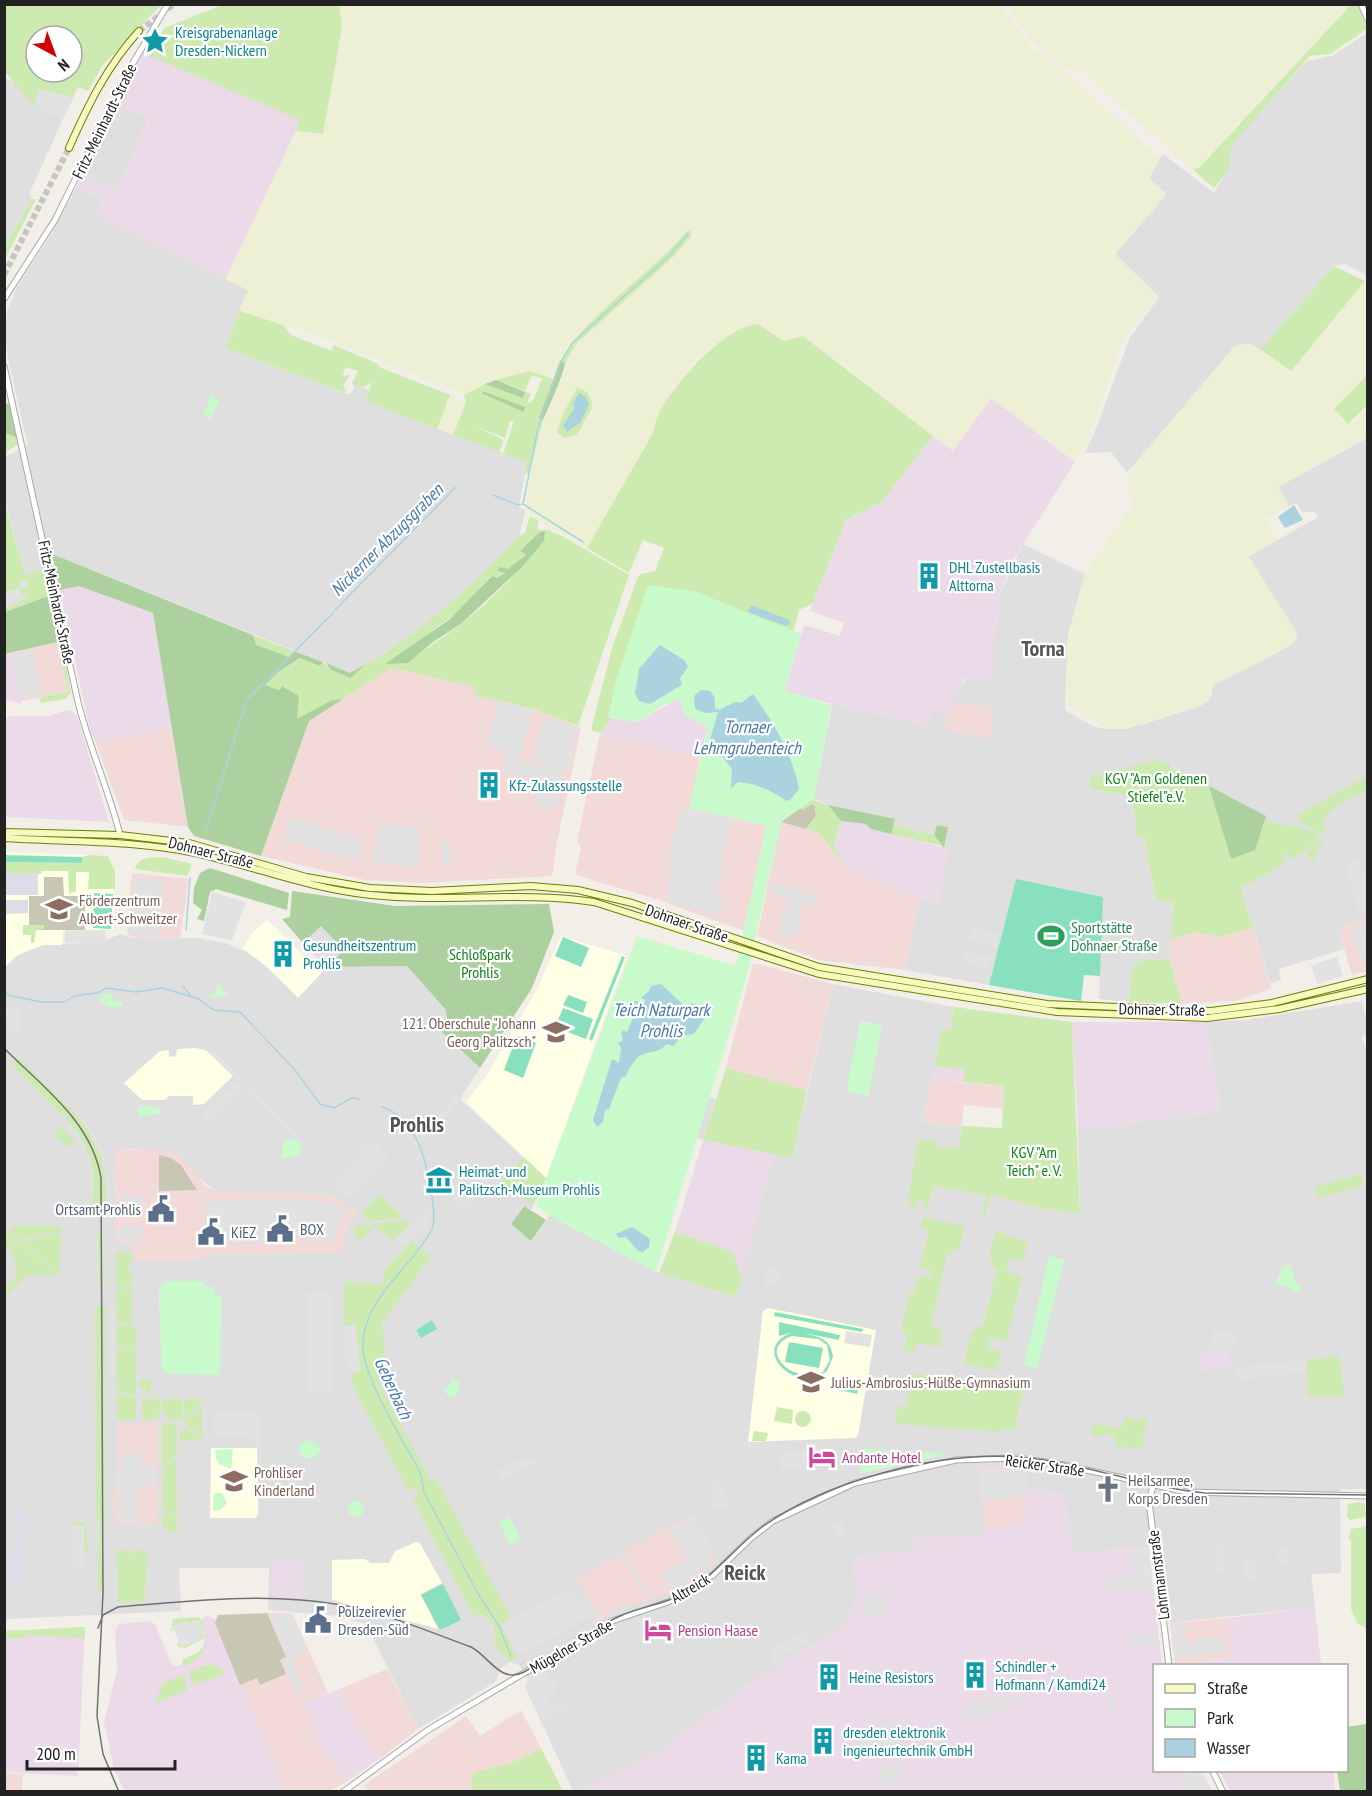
<svg xmlns="http://www.w3.org/2000/svg" width="1372" height="1796" viewBox="0 0 1372 1796" font-family="'PT Sans Narrow',sans-serif">
<rect width="100%" height="100%" fill="#f2efe9"/>
<!-- residential -->
<path fill="#e0dfdf" fill-rule="evenodd" d="M 1367,33 L 1367,276 L 1345,264 L 1334,266 L 1259,351 L 1235,346 L 1127,473 L 1111,452 L 1085,453 L 1094,434 L 1130,337 L 1159,297 L 1115,254 L 1166,195 L 1149,179 L 1160,158 L 1163,154 L 1214,193 L 1228,169 L 1229,146 L 1307,61 L 1332,56 Z
M 5,78 L 16,83 L 32,104 L 63,119 L 29,194 L 32,199 L 5,246 Z
M 116,104 L 149,119 L 116,192 L 83,175 Z
M 76,188 L 103,201 L 96,215 L 248,290 L 225,348 L 350,395 L 355,385 L 369,390 L 365,401 L 527,462 L 519,507 L 526,510 L 519,536 L 466,590 L 420,631 L 351,673 L 52,554 L 53,562 L 45,570 L 25,576 L 5,500 L 4,457 L 28,446 L 9,364 L 5,337 L 7,311 L 17,287 L 52,233 Z
M 1367,438 L 1368,918 L 1338,927 L 1344,949 L 1279,969 L 1281,980 L 1270,983 L 1241,888 L 1194,779 L 1172,766 L 1094,790 L 1131,796 L 1136,820 L 1136,837 L 1144,837 L 1156,900 L 1173,901 L 1170,960 L 1147,959 L 1131,974 L 1129,1002 L 1099,999 L 1102,897 L 1016,879 L 989,985 L 904,970 L 920,899 L 938,903 L 949,849 L 944,848 L 948,827 L 937,825 L 934,835 L 893,825 L 894,819 L 828,805 L 814,799 L 832,704 L 928,725 L 933,709 L 949,713 L 945,730 L 993,706 L 951,704 L 995,633 L 1001,592 L 1023,544 L 1085,574 L 1068,635 L 1065,710 L 1092,726 L 1107,729 L 1144,724 L 1200,706 L 1211,698 L 1212,685 L 1262,661 L 1292,644 L 1297,637 L 1295,630 L 1248,557 L 1318,517 L 1315,512 L 1302,512 L 1296,503 L 1289,506 L 1278,487 Z
M 321,925 L 345,951 L 328,967 L 407,966 L 446,1010 L 447,1019 L 441,1031 L 480,1068 L 460,1099 L 546,1178 L 531,1210 L 523,1206 L 511,1224 L 532,1241 L 550,1215 L 659,1273 L 735,1297 L 774,1153 L 792,1157 L 833,984 L 954,1007 L 950,1030 L 942,1029 L 922,1123 L 962,1126 L 961,1140 L 959,1148 L 935,1147 L 936,1142 L 917,1140 L 917,1208 L 918,1199 L 924,1200 L 928,1209 L 933,1186 L 987,1196 L 982,1217 L 985,1217 L 991,1194 L 1039,1208 L 1080,1214 L 1078,1130 L 1221,1112 L 1206,1022 L 1246,1020 L 1362,1001 L 1368,1027 L 1367,1035 L 1362,1036 L 1368,1058 L 1367,1489 L 1340,1489 L 1341,1573 L 1311,1574 L 1315,1607 L 1170,1623 L 1161,1546 L 1072,1553 L 914,1551 L 853,1557 L 857,1597 L 847,1624 L 755,1680 L 656,1753 L 579,1792 L 573,1791 L 525,1687 L 528,1679 L 519,1665 L 510,1662 L 501,1668 L 495,1682 L 418,1729 L 366,1624 L 338,1616 L 268,1610 L 269,1568 L 179,1568 L 181,1611 L 5,1619 L 4,967 L 18,955 L 43,945 L 102,942 L 120,934 L 137,939 L 199,938 L 228,944 L 253,955 L 298,997 L 327,968 L 303,943 ZM 140,1149 L 200,1179 L 216,1191 L 329,1195 L 356,1211 L 347,1228 L 341,1251 L 205,1254 L 204,1260 L 134,1260 L 134,1242 L 115,1243 L 116,1150 ZM 168,1281 L 204,1281 L 204,1287 L 214,1295 L 220,1295 L 162,1370 L 159,1290 Z
M 688,1090 L 716,1099 L 703,1140 L 675,1131 Z"/>
<!-- commercial -->
<path fill="#f2dad9" d="M 57,642 L 68,692 L 21,701 L 12,653 Z
M 391,668 L 475,687 L 474,695 L 533,709 L 581,728 L 557,842 L 552,876 L 422,883 L 365,880 L 261,856 L 309,721 Z
M 951,704 L 993,706 L 993,739 L 945,730 Z
M 172,727 L 188,827 L 124,820 L 96,743 Z
M 600,734 L 700,757 L 690,808 L 766,826 L 744,931 L 653,898 L 575,875 L 581,848 L 577,841 Z
M 781,822 L 818,832 L 848,870 L 920,899 L 904,970 L 818,960 L 757,936 Z
M 132,873 L 189,879 L 180,938 L 137,939 L 127,934 Z
M 1367,918 L 1367,971 L 1352,975 L 1338,927 Z
M 1253,928 L 1271,989 L 1235,1001 L 1182,1004 L 1170,960 L 1171,939 L 1197,932 L 1219,937 Z
M 753,963 L 833,984 L 807,1090 L 726,1068 Z
M 931,1080 L 1004,1086 L 1003,1109 L 964,1105 L 962,1126 L 922,1123 Z
M 161,1149 L 179,1154 L 205,1186 L 216,1191 L 329,1195 L 356,1211 L 347,1228 L 342,1252 L 205,1254 L 205,1260 L 134,1260 L 134,1242 L 115,1243 L 116,1150 Z
M 117,1423 L 158,1423 L 157,1525 L 115,1525 L 113,1491 L 117,1488 Z
M 977,1465 L 1026,1467 L 1026,1524 L 984,1529 Z
M 687,1517 L 701,1542 L 718,1562 L 686,1586 L 653,1599 L 623,1552 Z
M 620,1554 L 650,1601 L 619,1607 L 593,1625 L 589,1618 L 598,1613 L 577,1579 Z
M 267,1613 L 292,1613 L 328,1693 L 304,1704 L 323,1751 L 346,1782 L 330,1791 L 286,1791 L 240,1685 L 257,1678 L 260,1685 L 279,1660 L 286,1657 Z
M 1228,1618 L 1230,1658 L 1175,1665 L 1170,1623 Z
M 387,1669 L 418,1729 L 381,1758 L 358,1729 L 340,1689 Z
M 521,1710 L 541,1748 L 517,1761 L 473,1773 L 470,1791 L 369,1791 L 364,1785 L 466,1716 L 480,1736 Z
M 5,1773 L 23,1774 L 22,1791 L 5,1791 Z"/>
<!-- industrial -->
<path fill="#ebdbe8" d="M 143,52 L 301,120 L 226,279 L 96,215 L 103,201 L 76,188 L 83,175 L 116,192 L 149,120 L 116,104 Z
M 991,398 L 1075,462 L 1014,559 L 1001,591 L 995,633 L 994,678 L 965,678 L 949,713 L 933,709 L 929,725 L 832,704 L 785,691 L 804,625 L 840,636 L 844,623 L 810,611 L 846,520 L 882,502 L 933,436 L 953,450 Z
M 79,586 L 153,613 L 172,727 L 96,743 L 90,730 L 60,590 Z
M 12,653 L 22,704 L 5,700 L 4,654 Z
M 677,699 L 681,700 L 684,714 L 708,727 L 700,757 L 600,735 L 612,718 L 638,722 Z
M 68,710 L 76,714 L 78,719 L 109,822 L 5,817 L 5,719 L 11,716 L 48,716 Z
M 841,821 L 866,824 L 871,829 L 949,849 L 939,903 L 920,899 L 848,870 L 834,847 Z
M 1072,1022 L 1206,1022 L 1221,1112 L 1078,1130 Z
M 934,1066 L 966,1070 L 964,1082 L 931,1080 Z
M 703,1140 L 774,1153 L 741,1276 L 732,1252 L 675,1232 Z
M 1228,1350 L 1230,1369 L 1199,1372 L 1203,1353 Z
M 1026,1489 L 1066,1493 L 1072,1553 L 1149,1547 L 1162,1665 L 1154,1666 L 1154,1770 L 1201,1771 L 1213,1791 L 579,1792 L 656,1753 L 755,1680 L 847,1624 L 857,1597 L 853,1557 L 914,1551 L 914,1535 L 933,1533 L 934,1539 L 984,1534 L 984,1529 L 1025,1524 Z
M 272,1560 L 301,1560 L 302,1598 L 272,1598 Z
M 1315,1607 L 1321,1665 L 1175,1665 L 1230,1658 L 1228,1618 Z
M 207,1616 L 215,1619 L 286,1791 L 125,1791 L 114,1769 L 104,1722 L 117,1670 L 115,1631 L 119,1624 L 150,1621 L 155,1624 L 172,1665 L 179,1666 L 203,1649 L 205,1633 L 198,1620 Z
M 85,1627 L 78,1776 L 5,1772 L 5,1631 Z
M 340,1689 L 358,1729 L 381,1758 L 346,1782 L 323,1751 L 304,1703 Z
M 1219,1771 L 1333,1771 L 1335,1791 L 1230,1791 Z"/>
<!-- education -->
<path fill="#ffffe5" d="M 5,852 L 108,856 L 115,871 L 113,930 L 63,928 L 62,945 L 43,945 L 18,955 L 5,967 Z
M 267,920 L 321,973 L 298,998 L 269,968 L 243,949 L 251,934 Z
M 561,936 L 627,956 L 546,1178 L 466,1102 L 487,1075 L 537,989 Z
M 195,1048 L 206,1050 L 233,1076 L 204,1104 L 193,1105 L 193,1096 L 169,1096 L 165,1100 L 142,1100 L 124,1083 L 160,1051 L 169,1050 L 169,1057 L 176,1056 L 177,1049 Z
M 768,1308 L 876,1330 L 858,1435 L 855,1438 L 748,1442 L 763,1311 Z
M 211,1448 L 257,1448 L 258,1513 L 256,1518 L 210,1518 Z
M 416,1542 L 420,1543 L 442,1583 L 421,1594 L 438,1629 L 332,1600 L 332,1560 L 365,1559 L 370,1563 L 389,1563 L 395,1551 Z"/>
<!-- construction -->
<path fill="#c7c7b4" d="M 812,804 L 815,806 L 816,816 L 806,829 L 781,822 L 794,806 Z
M 44,877 L 63,877 L 64,896 L 85,896 L 85,930 L 29,930 L 29,896 L 44,896 Z
M 159,1155 L 171,1158 L 181,1165 L 197,1190 L 159,1191 Z
M 267,1613 L 286,1657 L 280,1660 L 286,1674 L 260,1685 L 257,1678 L 240,1685 L 215,1623 L 218,1615 Z"/>
<!-- farmland -->
<path fill="#eef0d5" d="M 1334,4 L 1336,11 L 1342,7 L 1340,5 L 1348,5 L 1347,9 L 1199,168 L 1192,169 L 1089,78 L 1084,70 L 1071,71 L 1051,59 L 1031,39 L 1007,5 Z
M 339,5 L 1000,5 L 1030,46 L 1075,80 L 1160,158 L 1149,179 L 1167,194 L 1115,254 L 1159,297 L 1135,323 L 1122,345 L 1087,442 L 1075,462 L 991,398 L 953,451 L 803,336 L 783,341 L 748,327 L 738,332 L 680,384 L 659,413 L 653,433 L 587,548 L 525,513 L 536,441 L 556,385 L 565,370 L 565,363 L 569,354 L 577,343 L 673,257 L 687,231 L 668,254 L 572,341 L 551,378 L 530,371 L 496,380 L 464,395 L 297,327 L 283,325 L 239,310 L 248,290 L 226,279 L 296,131 L 323,134 L 342,28 Z
M 1365,281 L 1367,282 L 1367,375 L 1334,409 L 1348,423 L 1367,405 L 1367,438 L 1278,487 L 1289,506 L 1266,519 L 1277,540 L 1249,557 L 1295,630 L 1297,637 L 1292,644 L 1262,661 L 1213,685 L 1211,698 L 1200,706 L 1125,729 L 1107,729 L 1090,720 L 1068,705 L 1065,697 L 1068,635 L 1085,574 L 1135,501 L 1128,490 L 1131,478 L 1127,473 L 1235,346 L 1250,343 L 1291,370 Z
M 450,395 L 466,402 L 453,435 L 437,429 Z"/>
<!-- grass -->
<path fill="#cdebb0" fill-rule="evenodd" d="M 5,5 L 161,5 L 103,65 L 88,91 L 78,87 L 63,119 L 32,104 L 5,72 ZM 36,36 L 72,36 L 72,72 L 36,72 Z
M 222,5 L 339,5 L 342,28 L 323,134 L 296,131 L 300,120 L 150,56 L 164,28 Z
M 1348,5 L 1358,5 L 1367,29 L 1330,54 L 1310,56 L 1231,146 L 1229,169 L 1214,188 L 1192,169 L 1199,168 L 1347,9 Z
M 32,199 L 36,199 L 5,259 L 5,246 Z
M 687,231 L 691,231 L 691,236 L 673,257 L 577,343 L 565,363 L 560,361 C 589,312 649,276 687,231 Z
M 1334,266 L 1365,281 L 1291,371 L 1263,351 L 1259,351 Z
M 240,311 L 283,325 L 291,335 L 335,352 L 331,349 L 334,345 L 378,364 L 379,367 L 450,395 L 437,429 L 365,401 L 372,382 L 364,387 L 354,386 L 352,384 L 358,371 L 345,367 L 343,376 L 350,375 L 343,386 L 347,391 L 343,392 L 225,348 Z
M 758,324 L 783,341 L 803,336 L 933,436 L 882,502 L 846,520 L 813,603 L 799,610 L 794,629 L 765,661 L 607,716 L 612,718 L 601,733 L 591,730 L 612,648 L 637,579 L 640,574 L 655,571 L 664,548 L 643,540 L 629,573 L 587,548 L 653,433 C 655,426 656,418 660,411 C 677,382 723,327 758,324 Z
M 530,371 L 553,379 L 539,418 L 543,420 L 530,471 L 524,475 L 527,462 L 503,454 L 514,421 L 510,421 L 505,438 L 475,426 L 504,440 L 499,452 L 453,435 L 466,402 L 464,395 L 485,384 L 522,397 L 525,391 L 496,380 ZM 532,375 L 542,379 L 533,400 L 527,404 L 531,394 L 525,391 Z
M 1367,375 L 1367,405 L 1348,424 L 1334,409 Z
M 577,388 C 588,390 592,397 592,408 L 577,435 L 564,438 L 557,432 C 558,421 571,400 577,388 Z
M 5,433 L 18,438 L 18,444 L 5,453 Z
M 4,500 L 25,575 L 45,570 L 51,595 L 5,612 Z
M 530,516 L 539,521 L 537,528 L 541,531 L 545,529 L 564,537 L 629,575 L 578,726 L 533,709 L 474,695 L 475,687 L 391,668 L 343,699 L 332,700 L 303,718 L 296,719 L 299,696 L 282,686 L 279,690 L 265,685 L 278,672 L 301,658 L 320,666 L 323,662 L 331,670 L 350,677 L 366,664 C 426,630 472,584 519,536 L 525,533 ZM 544,541 C 519,570 491,601 461,624 C 443,638 425,648 408,663 L 431,631 L 457,613 L 491,576 L 497,579 L 526,555 L 520,552 Z
M 253,635 L 294,651 L 289,657 L 255,645 Z
M 62,641 L 71,693 L 65,699 L 40,703 L 41,697 L 68,692 L 57,642 Z
M 1158,760 L 1209,786 L 1231,859 L 1255,850 L 1265,820 C 1285,828 1303,823 1320,837 L 1305,851 L 1286,862 L 1290,858 L 1287,854 L 1282,857 L 1285,863 L 1241,888 L 1253,928 L 1219,937 L 1197,932 L 1171,939 L 1173,902 L 1156,900 L 1144,837 L 1135,837 L 1136,820 L 1131,796 L 1094,790 L 1089,785 L 1090,777 Z
M 1367,776 L 1367,792 C 1353,797 1328,807 1323,823 L 1326,831 L 1322,835 L 1300,822 L 1298,815 Z
M 807,798 L 828,805 L 841,821 L 834,847 L 848,870 L 818,832 L 806,829 L 816,816 L 815,806 L 812,804 L 803,810 L 794,806 L 781,822 L 780,829 L 765,832 L 778,808 L 794,806 Z
M 893,825 L 934,835 L 942,846 L 891,834 Z
M 1321,838 L 1324,841 L 1318,848 L 1313,865 L 1307,852 Z
M 89,855 L 108,856 L 115,871 L 115,889 L 88,889 L 89,872 L 76,872 L 76,892 L 69,893 L 68,871 L 41,871 L 41,874 L 6,874 L 5,896 L 5,862 L 81,863 L 82,857 Z
M 163,857 L 192,864 L 187,876 L 135,869 C 138,856 151,858 163,857 Z
M 23,925 L 44,925 L 44,929 L 36,930 L 34,943 L 31,943 L 31,935 L 23,935 Z
M 1147,959 L 1170,960 L 1182,1004 L 1129,1002 L 1131,974 L 1136,963 Z
M 954,1007 L 1072,1022 L 1080,1214 L 1039,1208 L 991,1194 L 985,1218 L 982,1217 L 986,1196 L 933,1186 L 928,1210 L 923,1209 L 924,1200 L 918,1200 L 916,1209 L 908,1203 L 917,1140 L 936,1141 L 936,1147 L 959,1148 L 962,1126 L 1002,1128 L 1004,1086 L 964,1082 L 965,1070 L 934,1066 L 942,1029 L 950,1030 Z
M 19,1058 L 72,1110 L 64,1117 L 12,1065 Z
M 726,1068 L 807,1090 L 792,1158 L 703,1140 Z
M 73,1112 C 103,1142 106,1170 107,1209 L 93,1209 C 93,1174 92,1146 66,1119 Z
M 62,1127 L 75,1142 L 69,1148 L 54,1135 Z
M 524,1157 L 546,1178 L 534,1204 L 518,1195 L 505,1191 L 500,1182 Z
M 1361,1174 L 1364,1186 L 1318,1198 L 1315,1187 Z
M 379,1194 L 404,1218 L 403,1218 L 370,1221 L 361,1214 Z
M 923,1217 L 965,1226 L 959,1250 L 953,1249 L 952,1255 L 947,1254 L 931,1327 L 943,1330 L 940,1347 L 916,1343 L 914,1353 L 904,1351 L 907,1333 L 901,1331 L 909,1292 L 914,1293 L 917,1276 L 929,1278 L 931,1270 L 919,1268 L 929,1231 L 920,1229 Z
M 405,1220 L 411,1227 L 392,1241 L 372,1224 Z
M 366,1224 L 373,1228 L 361,1240 L 357,1239 L 354,1227 Z
M 13,1226 L 62,1226 L 61,1233 L 44,1233 L 22,1240 L 10,1229 Z
M 10,1230 L 21,1241 L 5,1249 L 5,1235 Z
M 98,1231 L 103,1231 L 103,1286 L 99,1286 Z
M 996,1231 L 1028,1242 L 1023,1261 L 1010,1258 L 1006,1271 L 1022,1276 L 1007,1341 L 990,1337 L 988,1348 L 1002,1351 L 997,1371 L 964,1364 L 970,1333 L 973,1333 L 975,1326 L 983,1327 L 997,1268 L 990,1266 L 993,1257 L 989,1255 Z
M 675,1232 L 733,1252 L 741,1276 L 736,1297 L 659,1273 Z
M 61,1234 L 59,1274 L 58,1274 L 24,1242 L 44,1235 Z
M 412,1241 L 431,1257 L 382,1323 L 386,1365 L 377,1380 L 430,1480 L 435,1477 L 511,1617 L 501,1624 L 517,1658 L 509,1662 L 493,1642 L 496,1634 C 493,1622 488,1612 473,1615 L 413,1500 L 419,1495 L 415,1488 L 408,1491 L 355,1390 L 350,1375 L 361,1371 L 355,1324 L 344,1326 L 344,1281 L 383,1285 L 383,1272 Z
M 22,1242 L 57,1275 L 28,1275 L 5,1296 L 5,1287 C 24,1270 15,1271 12,1250 L 5,1250 Z
M 116,1251 L 132,1253 L 132,1262 L 129,1264 L 129,1273 L 132,1273 L 131,1287 L 117,1288 Z
M 116,1289 L 132,1289 L 131,1323 L 117,1323 Z
M 95,1306 L 105,1306 L 105,1520 L 96,1520 Z
M 116,1325 L 133,1325 L 136,1328 L 136,1345 L 117,1347 Z
M 136,1346 L 136,1397 L 117,1390 L 117,1349 Z
M 1339,1356 L 1345,1396 L 1308,1397 L 1307,1360 Z
M 911,1373 L 1023,1391 L 1015,1430 L 1002,1429 L 1001,1432 L 896,1424 L 897,1406 L 906,1407 Z
M 139,1380 L 151,1380 L 151,1396 L 139,1386 Z
M 117,1393 L 136,1399 L 136,1420 L 117,1420 Z
M 142,1399 L 160,1399 L 159,1419 L 143,1420 Z
M 162,1399 L 182,1399 L 182,1419 L 170,1420 L 162,1411 Z
M 184,1399 L 202,1399 L 202,1402 L 184,1420 Z
M 202,1406 L 202,1437 L 184,1422 Z
M 777,1407 L 793,1410 L 792,1424 L 774,1421 Z
M795 1419a8 8 0 1 1 16 0a8 8 0 1 1-16 0Z
M 1125,1417 L 1138,1421 L 1140,1417 L 1148,1421 L 1142,1437 L 1146,1439 L 1143,1448 L 1116,1447 L 1113,1434 L 1091,1436 L 1094,1424 L 1121,1429 Z
M 174,1423 L 177,1426 L 177,1455 L 162,1465 L 162,1423 Z
M 184,1426 L 202,1439 L 202,1440 L 180,1441 L 180,1431 L 184,1431 Z
M 754,1431 L 768,1433 L 766,1441 L 752,1441 Z
M 176,1459 L 177,1513 L 163,1513 L 162,1486 L 164,1466 Z
M 1359,1502 L 1365,1504 L 1366,1517 L 1350,1520 L 1347,1517 L 1348,1504 Z
M 177,1514 L 177,1533 L 166,1530 L 162,1525 L 162,1515 Z
M 85,1522 L 88,1550 L 84,1552 L 84,1528 L 74,1525 L 73,1523 Z
M 99,1522 L 103,1522 L 104,1591 L 98,1591 Z
M 1367,1526 L 1368,1526 L 1367,1628 L 1358,1624 L 1351,1609 L 1351,1539 L 1348,1539 L 1351,1529 Z
M 117,1550 L 130,1550 L 132,1553 L 136,1553 L 138,1550 L 145,1550 L 148,1553 L 144,1602 L 119,1603 L 118,1601 Z
M 199,1617 C 203,1624 206,1631 203,1639 L 185,1648 L 178,1647 L 177,1644 L 180,1643 L 181,1647 L 204,1633 L 198,1620 L 189,1623 L 187,1620 L 172,1627 L 174,1630 L 171,1631 L 173,1619 Z
M 85,1627 L 85,1638 L 25,1635 L 24,1639 L 5,1638 L 5,1631 Z
M 205,1645 L 200,1657 L 184,1667 L 182,1660 L 197,1653 Z
M 209,1664 L 218,1667 L 226,1674 L 194,1685 L 188,1672 Z
M 183,1674 L 187,1690 L 155,1704 L 162,1684 Z
M 541,1748 L 563,1791 L 470,1791 L 473,1773 L 517,1761 Z"/>
<!-- forest -->
<path fill="#add19e" d="M 560,361 L 565,363 C 565,371 548,409 543,420 L 539,418 Z
M 496,380 L 525,392 L 523,398 L 485,384 Z
M 485,392 L 525,407 L 524,412 L 481,393 Z
M 9,403 L 18,438 L 5,433 L 5,404 Z
M 541,531 L 545,532 L 544,541 L 522,567 L 462,623 L 433,642 L 408,663 L 385,664 L 450,619 L 492,576 L 497,578 L 505,573 L 497,570 L 500,567 L 508,569 L 526,555 L 520,551 Z
M 52,554 L 253,635 L 256,645 L 289,657 L 294,651 L 323,662 L 320,666 L 300,658 L 278,672 L 265,685 L 279,690 L 282,686 L 299,696 L 297,719 L 332,700 L 343,699 L 309,721 L 261,856 L 194,836 L 188,827 L 153,613 L 79,586 L 60,590 Z
M 51,595 L 62,641 L 5,654 L 5,612 Z
M 326,663 L 350,673 L 366,664 L 351,678 L 331,670 Z
M 1209,786 L 1266,816 L 1255,850 L 1231,859 Z
M 828,805 L 895,819 L 891,834 L 871,829 L 866,824 L 841,821 Z
M 937,825 L 948,827 L 944,848 L 934,835 Z
M 210,868 L 289,893 L 287,910 L 216,889 L 210,892 L 204,921 L 197,919 L 202,910 L 193,903 L 194,888 L 200,873 Z
M 292,891 L 395,906 L 549,904 L 554,932 L 532,988 L 480,1068 L 441,1031 L 447,1019 L 446,1010 L 407,966 L 327,967 L 344,950 L 321,926 L 303,943 L 282,919 L 290,917 Z
M 524,1206 L 546,1220 L 531,1241 L 511,1224 Z
M 1366,1724 L 1367,1791 L 1340,1791 L 1337,1771 L 1346,1770 L 1347,1727 Z"/>
<!-- park -->
<path fill="#c8facc" d="M 211,395 L 219,400 L 211,419 L 203,416 Z
M 648,585 L 694,591 L 801,634 L 785,691 L 831,705 L 814,799 L 781,822 L 746,979 L 656,1272 L 559,1221 L 536,1206 L 637,936 L 736,966 L 766,826 L 689,808 L 708,727 L 684,714 L 681,700 L 664,704 L 638,722 L 608,716 L 617,678 Z
M 218,985 L 228,995 L 212,999 L 209,995 L 215,994 Z
M 104,993 L 113,995 L 113,1000 L 123,1003 L 123,1007 L 109,1007 L 98,1000 Z
M 860,1021 L 882,1025 L 868,1096 L 846,1091 Z
M 148,1105 L 161,1109 L 159,1113 L 138,1117 L 138,1107 Z
M 283,1139 L 300,1141 L 301,1156 L 282,1158 Z
M 1049,1256 L 1064,1260 L 1037,1369 L 1024,1366 Z
M 1290,1264 L 1295,1282 L 1301,1286 L 1299,1293 L 1285,1286 L 1275,1285 L 1282,1269 Z
M 168,1281 L 204,1281 L 204,1287 L 214,1287 L 214,1295 L 221,1295 L 220,1375 L 167,1374 L 162,1370 L 159,1290 L 162,1284 Z
M 452,1378 L 458,1381 L 459,1389 L 456,1396 L 450,1398 L 443,1390 L 449,1387 Z
M 307,1440 L 318,1445 L 321,1452 L 313,1458 L 302,1458 L 298,1446 Z
M 233,1449 L 231,1469 C 220,1464 216,1465 215,1450 Z
M 864,1449 L 943,1453 L 943,1455 L 860,1474 Z
M 214,1493 L 222,1493 L 227,1503 L 220,1510 L 213,1511 Z
M348 1509a8 8 0 1 1 16 0a8 8 0 1 1-16 0Z
M 509,1517 L 521,1539 L 510,1545 L 499,1522 Z"/>
<!-- pitch -->
<path fill="#88e0be" fill-rule="evenodd" d="M 5,855 L 82,857 L 82,863 L 5,862 Z
M 1016,879 L 1103,897 L 1100,976 L 1084,975 L 1081,1001 L 989,985 Z
M 94,893 L 113,894 L 111,929 L 93,928 Z
M 563,937 L 589,948 L 581,967 L 555,956 Z
M 622,956 L 625,957 L 592,1041 L 589,1039 Z
M 568,995 L 587,1002 L 583,1013 L 563,1005 Z
M 563,1008 L 593,1019 L 586,1039 L 555,1027 Z
M 517,1036 L 536,1043 L 523,1078 L 504,1070 Z
M 775,1312 L 863,1329 L 862,1332 L 774,1316 Z
M 432,1320 L 437,1329 L 421,1338 L 416,1330 Z
M 779,1322 L 840,1335 L 839,1340 L 804,1333 C 818,1337 831,1338 833,1357 L 827,1371 C 797,1397 746,1347 794,1332 L 779,1336 ZM 792,1336 L 818,1339 L 827,1345 L 830,1360 L 823,1372 C 793,1386 755,1349 792,1336 Z
M 789,1342 L 823,1348 L 819,1368 L 785,1362 Z
M 842,1382 L 859,1385 L 857,1394 L 840,1390 Z
M 443,1584 L 461,1620 L 440,1630 L 421,1595 Z"/>
<!-- parking -->
<path fill="#e2e2e2" d="M 38,89 L 74,97 L 63,119 L 35,106 Z
M 25,579 L 29,585 L 24,589 L 21,587 L 19,591 L 27,598 L 5,609 L 5,593 L 16,589 Z
M 33,650 L 41,692 L 34,697 L 20,696 L 12,654 Z
M 499,701 L 533,709 L 519,761 L 547,769 L 547,765 L 533,761 L 544,717 L 578,727 L 567,770 L 563,770 L 555,809 L 535,803 L 541,782 L 502,772 L 508,752 L 487,745 Z
M 687,808 L 734,818 L 720,867 L 723,869 L 716,896 L 725,899 L 719,915 L 666,901 L 672,861 L 669,855 L 680,814 Z
M 291,818 L 363,839 L 356,861 L 284,839 Z
M 382,823 L 395,826 L 420,827 L 419,868 L 370,862 Z
M 443,840 L 450,841 L 449,865 L 442,865 Z
M 1359,858 L 1361,866 L 1356,872 L 1366,869 L 1368,874 L 1367,912 L 1360,914 L 1347,871 L 1351,861 Z
M 135,877 L 163,881 L 158,938 L 128,933 Z
M 774,882 L 815,896 L 818,901 L 816,907 L 805,904 L 794,939 L 777,933 L 788,898 L 771,892 Z
M 212,892 L 246,902 L 232,940 L 202,934 Z
M 1362,924 L 1367,937 L 1367,956 L 1360,959 L 1350,928 Z
M 972,927 L 1000,935 L 996,948 L 968,940 Z
M 105,930 L 106,941 L 102,942 L 65,943 L 65,931 Z
M 965,951 L 991,957 L 988,969 L 968,964 L 969,961 L 963,959 Z
M 1337,957 L 1343,976 L 1317,984 L 1311,965 Z
M 5,1007 L 19,1007 L 19,1035 L 9,1032 Z
M 215,1052 L 244,1080 L 241,1083 L 212,1055 Z
M 27,1053 L 70,1096 L 67,1098 L 24,1055 Z
M 237,1082 L 244,1090 L 209,1123 L 201,1115 Z
M 251,1088 L 300,1137 L 298,1140 L 248,1091 Z
M 456,1097 L 459,1100 L 413,1150 L 411,1146 Z
M 78,1112 L 96,1137 L 101,1151 L 107,1174 L 107,1204 L 105,1173 L 100,1152 Z
M 69,1122 L 82,1139 L 89,1156 L 94,1176 L 93,1197 L 87,1156 L 80,1140 L 66,1123 Z
M 373,1140 L 387,1154 L 385,1156 L 387,1159 L 351,1197 L 349,1194 L 347,1196 L 335,1185 L 337,1183 L 335,1180 Z
M 471,1181 L 482,1192 L 463,1211 L 452,1200 Z
M 142,1195 L 142,1217 L 119,1217 L 119,1196 Z
M 206,1200 L 324,1201 L 345,1210 L 334,1241 L 330,1240 L 329,1243 L 291,1237 L 290,1242 L 206,1242 Z
M 425,1210 L 431,1216 L 426,1220 L 429,1224 L 405,1246 L 397,1238 Z
M 119,1226 L 142,1226 L 142,1240 L 119,1240 Z
M 767,1267 L 782,1270 L 779,1282 L 774,1282 L 773,1287 L 764,1285 Z
M 331,1292 L 331,1392 L 308,1392 L 307,1292 Z
M 110,1308 L 114,1308 L 115,1373 L 111,1373 Z
M 355,1325 L 361,1371 L 350,1374 L 345,1354 L 345,1326 Z
M 1214,1329 L 1237,1336 L 1231,1349 L 1206,1353 Z
M 846,1331 L 872,1335 L 870,1347 L 844,1343 Z
M 1306,1359 L 1306,1372 L 1238,1380 L 1236,1368 Z
M 214,1411 L 252,1411 L 252,1435 L 214,1436 Z
M 254,1413 L 259,1413 L 260,1448 L 255,1448 Z
M 806,1451 L 809,1467 L 781,1470 L 781,1452 Z
M 120,1454 L 142,1454 L 142,1466 L 153,1466 L 153,1470 L 157,1470 L 157,1485 L 137,1486 L 136,1523 L 118,1523 L 121,1495 L 117,1494 L 118,1468 L 123,1468 L 120,1466 Z
M 523,1458 L 535,1459 L 537,1462 L 503,1480 L 497,1471 Z
M 979,1468 L 1026,1469 L 1025,1497 L 982,1501 Z
M 713,1481 L 721,1481 L 721,1487 L 725,1487 L 730,1509 L 713,1510 Z
M 692,1515 L 713,1550 L 709,1553 L 687,1517 Z
M 687,1520 L 713,1563 L 671,1591 L 661,1575 L 687,1560 L 668,1530 Z
M 843,1522 L 846,1536 L 838,1539 L 833,1526 Z
M 72,1525 L 84,1527 L 85,1567 L 73,1567 Z
M 1222,1545 L 1225,1574 L 1217,1574 L 1214,1546 Z
M 1288,1546 L 1290,1565 L 1279,1567 L 1277,1547 Z
M 1148,1549 L 1153,1588 L 1109,1593 L 1108,1582 L 1114,1581 L 1114,1577 L 1134,1575 L 1131,1550 Z
M 1255,1560 L 1255,1565 L 1251,1566 L 1251,1571 L 1256,1570 L 1257,1579 L 1246,1580 L 1243,1562 Z
M 570,1587 L 579,1602 L 587,1599 L 601,1619 L 595,1622 L 592,1617 L 596,1615 L 587,1618 L 518,1655 L 503,1625 Z
M 877,1592 L 886,1595 L 889,1613 L 865,1616 L 863,1601 L 867,1601 L 866,1597 L 877,1596 Z
M 270,1615 L 292,1615 L 307,1650 L 295,1656 L 296,1660 L 292,1662 L 304,1689 L 296,1694 L 282,1661 L 289,1658 Z
M 187,1620 L 189,1623 L 198,1621 L 204,1633 L 200,1635 L 201,1639 L 181,1647 L 172,1626 Z
M 1185,1622 L 1187,1643 L 1198,1642 L 1198,1638 L 1217,1636 L 1217,1639 L 1224,1639 L 1225,1653 L 1175,1658 L 1172,1623 Z
M 804,1631 L 810,1640 L 772,1664 L 769,1652 Z
M 1158,1634 L 1159,1643 L 1128,1647 L 1127,1637 Z
M 546,1669 L 557,1688 L 547,1702 L 549,1704 L 555,1703 L 559,1707 L 567,1702 L 570,1708 L 556,1714 L 545,1725 L 525,1687 L 529,1679 Z
M 1114,1692 L 1115,1710 L 1109,1711 L 1104,1693 Z
M 1020,1696 L 1020,1700 L 1005,1701 L 1005,1711 L 986,1713 L 983,1699 Z
M 980,1701 L 983,1703 L 984,1718 L 965,1720 L 964,1703 Z
M 888,1720 L 901,1741 L 887,1750 L 885,1747 L 877,1752 L 872,1745 L 858,1753 L 852,1743 Z
M 902,1763 L 900,1784 L 880,1784 L 880,1765 Z
M 1185,1772 L 1200,1772 L 1210,1791 L 1187,1791 Z"/>
<!-- plaza -->
<path fill="#dddde8" d="M 6,873 L 38,873 L 38,895 L 6,895 Z
M 5,900 L 28,900 L 28,913 L 5,914 Z
M 13,1506 L 18,1506 L 30,1519 L 38,1519 L 38,1524 L 30,1524 L 26,1532 L 23,1532 L 20,1549 L 13,1549 Z
M 5,1551 L 25,1552 L 25,1580 L 5,1580 Z"/>
<!-- water -->
<path fill="#aad3df" d="M 579,393 L 586,397 L 589,404 L 581,422 L 567,432 L 563,426 L 574,409 L 573,403 Z
M 1294,505 L 1303,520 L 1285,528 L 1278,517 Z
M 751,605 L 789,620 L 790,624 L 786,626 L 748,612 Z
M 660,645 L 684,660 L 688,667 L 680,678 L 682,685 L 650,704 L 639,701 L 635,693 L 639,669 Z
M 701,690 L 710,691 L 715,698 L 715,708 L 719,710 L 735,702 L 741,703 L 753,694 C 774,723 792,753 799,789 L 790,800 L 786,801 C 773,791 755,783 738,782 L 731,788 L 732,769 L 710,740 L 718,712 L 705,713 L 695,709 L 694,696 Z
M 661,984 L 691,1012 L 691,1003 L 706,1008 L 708,1013 L 694,1034 L 681,1036 L 674,1046 L 667,1044 C 650,1061 642,1041 626,1076 L 621,1078 L 609,1109 L 605,1110 L 603,1122 L 597,1127 L 593,1120 L 612,1059 L 619,1063 L 621,1048 L 618,1043 L 623,1040 L 621,1034 L 623,1030 L 627,1032 L 637,1009 L 633,1008 L 635,1001 L 644,1003 L 645,1000 L 641,998 L 649,991 L 651,986 Z
M 632,1227 L 650,1239 L 649,1247 L 643,1252 L 638,1251 L 626,1237 L 619,1238 L 616,1234 Z"/>
<g fill="none" stroke-linecap="round" stroke-linejoin="round">
<!-- stream -->
<path stroke="#aad3df" stroke-width="1.5" d="M 493,495 L 518,505 L 523,504 L 538,428 L 559,366 L 572,343 L 669,256 L 688,234
M 523,504 L 583,542
M 335,610 L 456,487
M 205,832 L 247,700 L 333,613
M 186,930 L 190,878
M 183,986 L 190,995
M 4,992 L 11,996 L 42,1002 L 65,1002 L 74,996 L 97,993 L 107,988 L 136,992 L 162,988 L 199,999 L 214,1010 L 240,1012 L 295,1070 L 320,1104 L 334,1108 L 352,1098 L 359,1099
M 1367,1036 L 1368,1039
M 382,1107 C 418,1119 427,1163 432,1197 C 433,1205 436,1221 432,1229 C 412,1267 367,1295 363,1341 C 360,1375 404,1441 421,1474 L 424,1492 L 477,1592 L 499,1626 L 511,1656"/>
<!-- secondary-tunnel -->
<path stroke="#c8c6c1" stroke-width="6" stroke-dasharray="6 3" stroke-linecap="butt" d="M 139,31 L 174,4
M 4,275 L 69,148"/>
<defs>
<path id="tertiary" d="M 1361,4 L 1368,20
M 4,299 L 55,220 L 130,68 L 168,4
M 4,366 L 78,702 C 89,747 109,790 120,835
M 1153,1486 L 1149,1501 L 1169,1666
M 1212,1770 L 1223,1792
M 343,1792 L 428,1730 L 612,1621 L 668,1602 L 691,1590 L 713,1575 L 751,1538 L 773,1521 L 855,1483 L 956,1460 L 1017,1458 L 1059,1464 L 1187,1492 L 1368,1496"/>
<path id="secondary" d="M 69,148 C 88,105 107,66 139,31
M 4,832 L 120,835 L 189,843 L 306,877 L 370,888 L 432,891 L 531,886 L 578,890 L 632,903 L 819,967 L 1047,1004 L 1211,1011 L 1272,1003 L 1368,979
M 4,838 C 67,842 133,840 195,853 C 254,866 310,889 371,895 C 446,903 520,891 594,902 L 819,974 L 1057,1012 L 1207,1018 L 1279,1009 L 1368,989"/>
</defs>
<!-- tertiary casing -->
<use href="#tertiary" stroke="#a9a9a9" stroke-width="7"/>
<!-- secondary casing -->
<use href="#secondary" stroke="#707d05" stroke-width="8"/>
<!-- tertiary -->
<use href="#tertiary" stroke="#fff" stroke-width="5"/>
<!-- secondary -->
<use href="#secondary" stroke="#f7fabf" stroke-width="6"/>
<!-- tram -->
<path stroke="#707070" stroke-width="1.5" d="M 4,1048 C 42,1087 92,1121 101,1178 L 103,1593 L 97,1716 L 103,1754 L 119,1792
M 98,1628 L 103,1615 L 118,1607 C 190,1601 268,1592 341,1605 C 385,1613 430,1632 471,1647 C 490,1657 500,1684 524,1672 C 555,1654 586,1632 618,1617 C 639,1607 662,1605 683,1594 C 714,1577 734,1548 762,1527 C 828,1480 937,1452 1017,1457 C 1081,1461 1141,1487 1205,1493 L 1368,1495"/>
</g>
<!-- icons -->
<defs>
<symbol id="sight-bare" viewBox="-9 -9 18 18"><path d="M0-6L1.8-2.2L6-1.7L2.9 1.2L3.7 5.4L0 3.3L-3.7 5.4L-2.9 1.2L-6-1.7L-1.8-2.2Z" fill="#0f9aa8" stroke="#fff" stroke-width="2.5" paint-order="stroke"/></symbol>
<symbol id="building-bare" viewBox="-9 -9 18 18"><path d="M-4-6H4V6H1V3H-1V6H-4ZM-2.5-4.3h1.7v1.8h-1.7ZM.8-4.3h1.7v1.8H.8ZM-2.5-1h1.7V.8h-1.7ZM.8-1h1.7V.8H.8Z" fill="#0f9aa8" stroke="#fff" stroke-width="2.5" paint-order="stroke"/></symbol>
<symbol id="school-bare" viewBox="-9 -9 18 18"><path d="M0-5L7-2L0 1L-7-2ZM-4 1L0 2.5L4 1V4Q0 6-4 4Z" fill="#8d6e63" stroke="#fff" stroke-width="2.5" paint-order="stroke"/></symbol>
<symbol id="stadium-bare" viewBox="-9 -9 18 18"><path d="M0-5a6.5 5 0 1 0 0 10a6.5 5 0 1 0 0-10ZM-3.5-1.8h7v3.6h-7Z" fill="#2e9e5b" stroke="#fff" stroke-width="2.5" paint-order="stroke"/></symbol>
<symbol id="museum-bare" viewBox="-9 -9 18 18"><path d="M0-6L6-3V-2H-6V-3ZM-5-1h2V3h-2ZM-1-1h2V3h-2ZM3-1h2V3H3ZM-6 4H6V6H-6Z" fill="#0f9aa8" stroke="#fff" stroke-width="2.5" paint-order="stroke"/></symbol>
<symbol id="civic-bare" viewBox="-9 -9 18 18"><path d="M-.6-6.5H3V-4.5H.6V-3L4-1V1h2V6H-6V1h2V-1L-.6-3ZM-1.2 2.5V6h2.4V2.5Z" fill="#5c6f8a" stroke="#fff" stroke-width="2.5" paint-order="stroke"/></symbol>
<symbol id="hotel-bare" viewBox="-9 -9 18 18"><path d="M-6-4.5h1.5V1H6V5H4.5V3h-9V5H-6ZM-4 0a1.8 1.8 0 1 1 3.6 0ZM.5 0V-2.5h3Q6-2.5 6 0Z" fill="#d1479c" stroke="#fff" stroke-width="2.5" paint-order="stroke"/></symbol>
<symbol id="church-bare" viewBox="-9 -9 18 18"><path d="M-1.2-6h2.4v3.5h3.3v2.4h-3.3V6h-2.4V-.1h-3.3v-2.4h3.3Z" fill="#6b7280" stroke="#fff" stroke-width="2.5" paint-order="stroke"/></symbol>
</defs>
<g fill-rule="evenodd">
<use href="#sight-bare" x="136" y="22" width="38" height="38"/>
<use href="#building-bare" x="910" y="557" width="38" height="38"/>
<use href="#building-bare" x="470" y="766" width="38" height="38"/>
<use href="#school-bare" x="40" y="890" width="38" height="38"/>
<use href="#stadium-bare" x="1032" y="917" width="38" height="38"/>
<use href="#building-bare" x="264" y="935" width="38" height="38"/>
<use href="#school-bare" x="537" y="1013" width="38" height="38"/>
<use href="#museum-bare" x="420" y="1161" width="38" height="38"/>
<use href="#civic-bare" x="142" y="1190" width="38" height="38"/>
<use href="#civic-bare" x="261" y="1210" width="38" height="38"/>
<use href="#civic-bare" x="192" y="1213" width="38" height="38"/>
<use href="#school-bare" x="792" y="1363" width="38" height="38"/>
<use href="#hotel-bare" x="803" y="1438" width="38" height="38"/>
<use href="#school-bare" x="215" y="1462" width="38" height="38"/>
<use href="#church-bare" x="1089" y="1470" width="38" height="38"/>
<use href="#civic-bare" x="299" y="1601" width="38" height="38"/>
<use href="#hotel-bare" x="639" y="1611" width="38" height="38"/>
<use href="#building-bare" x="956" y="1656" width="38" height="38"/>
<use href="#building-bare" x="810" y="1658" width="38" height="38"/>
<use href="#building-bare" x="804" y="1722" width="38" height="38"/>
<use href="#building-bare" x="737" y="1739" width="38" height="38"/>
</g>
<g text-anchor="middle" stroke-width="4.5" stroke-linejoin="round" paint-order="stroke">
<!-- culture labels -->
<g font-size="16" fill="#0d838f" stroke="#fff" text-anchor="start">
<text x="175" y="38">Kreisgrabenanlage<tspan x="175" dy="18">Dresden-Nickern</tspan></text>
<text x="949" y="573">DHL Zustellbasis<tspan x="949" dy="18">Alttorna</tspan></text>
<text x="509" y="791">Kfz-Zulassungsstelle</text>
<text x="303" y="951">Gesundheitszentrum<tspan x="303" dy="18">Prohlis</tspan></text>
<text x="459" y="1177">Heimat- und<tspan x="459" dy="18">Palitzsch-Museum Prohlis</tspan></text>
<text x="995" y="1672">Schindler +<tspan x="995" dy="18">Hofmann / Kamdi24</tspan></text>
<text x="849" y="1683">Heine Resistors</text>
<text x="843" y="1738">dresden elektronik<tspan x="843" dy="18">ingenieurtechnik GmbH</tspan></text>
<text x="776" y="1764">Kama</text>
</g>
<!-- street labels -->
<g font-size="16" fill="#222" stroke="#fff">
<text transform="translate(104 121) rotate(-64)" y="6">Fritz-Meinhardt-Straße</text>
<text transform="translate(57 602) rotate(78)" y="6">Fritz-Meinhardt-Straße</text>
<text transform="translate(211 852) rotate(14)" y="6">Dohnaer Straße</text>
<text transform="translate(687 923) rotate(19)" y="6">Dohnaer Straße</text>
<text transform="translate(1162 1009) rotate(1)" y="6">Dohnaer Straße</text>
<text transform="translate(1045 1465) rotate(8)" y="6">Reicker Straße</text>
<text transform="translate(1158 1575) rotate(-97)" y="6">Lohrmannstraße</text>
<text transform="translate(690 1588) rotate(-31)" y="6">Altreick</text>
<text transform="translate(571 1646) rotate(-30)" y="6">Mügelner Straße</text>
</g>
<!-- park labels -->
<g font-size="16" fill="#0c8416" stroke="#fff">
<text x="1156" y="784">KGV "Am Goldenen<tspan x="1156" dy="18">Stiefel"e.V.</tspan></text>
<text x="480" y="960">Schloßpark<tspan x="480" dy="18">Prohlis</tspan></text>
<text x="1034" y="1158">KGV "Am<tspan x="1034" dy="18">Teich" e. V.</tspan></text>
</g>
<!-- education labels -->
<g font-size="16" fill="#785e54" stroke="#fff" text-anchor="start">
<text x="79" y="906">Förderzentrum<tspan x="79" dy="18">Albert-Schweitzer</tspan></text>
<text x="536" y="1029" text-anchor="end">121. Oberschule "Johann<tspan x="536" dy="18">Georg Palitzsch"</tspan></text>
<text x="831" y="1388">Julius-Ambrosius-Hülße-Gymnasium</text>
<text x="254" y="1478">Prohliser<tspan x="254" dy="18">Kinderland</tspan></text>
</g>
<!-- leisure labels -->
<g font-size="16" fill="#27864d" stroke="#fff" text-anchor="start">
<text x="1071" y="933">Sportstätte<tspan x="1071" dy="18">Dohnaer Straße</tspan></text>
</g>
<!-- service labels -->
<g font-size="16" fill="#4e5e75" stroke="#fff" text-anchor="start">
<text x="141" y="1215" text-anchor="end">Ortsamt Prohlis</text>
<text x="300" y="1235">BOX</text>
<text x="231" y="1238">KiEZ</text>
<text x="338" y="1617">Polizeirevier<tspan x="338" dy="18">Dresden-Süd</tspan></text>
</g>
<!-- hotel labels -->
<g font-size="16" fill="#b23c85" stroke="#fff" text-anchor="start">
<text x="842" y="1463">Andante Hotel</text>
<text x="678" y="1636">Pension Haase</text>
</g>
<!-- worship labels -->
<g font-size="16" fill="#5b616d" stroke="#fff" text-anchor="start">
<text x="1128" y="1486">Heilsarmee,<tspan x="1128" dy="18">Korps Dresden</tspan></text>
</g>
<!-- water labels -->
<g font-size="18" font-style="italic" fill="#4a7aab" stroke="#fff">
<text transform="translate(387 540) rotate(-45)" y="6">Nickerner Abzugsgraben</text>
<text x="747" y="733">Tornaer<tspan x="747" dy="21">Lehmgrubenteich</tspan></text>
<text x="661" y="1016">Teich Naturpark<tspan x="661" dy="21">Prohlis</tspan></text>
<text transform="translate(393 1388) rotate(65)" y="6">Geberbach</text>
</g>
<!-- district labels -->
<g font-size="22" font-weight="bold" fill="#555" stroke="#fff">
<text x="1043" y="656">Torna</text>
<text x="417" y="1132">Prohlis</text>
<text x="745" y="1580">Reick</text>
</g>
</g>
<!-- border -->
<rect width="1372" height="1796" fill="none" stroke="#222222" stroke-width="12"/>
<!-- legend -->
<rect x="1153" y="1664" width="195" height="108" fill="#ffffff" stroke="#a7a7a7" stroke-width="1.5"/>
<rect x="1165" y="1684" width="30" height="9" fill="#f7fabf" stroke="#a7a7a7" stroke-width="1.5"/>
<text x="1207" y="1694" font-size="18" fill="#222222">Straße</text>
<rect x="1165" y="1709" width="30" height="18" fill="#c8facc" stroke="#a7a7a7" stroke-width="1.5"/>
<text x="1207" y="1724" font-size="18" fill="#222222">Park</text>
<rect x="1165" y="1739" width="30" height="18" fill="#aad3df" stroke="#a7a7a7" stroke-width="1.5"/>
<text x="1207" y="1754" font-size="18" fill="#222222">Wasser</text>
<!-- north arrow -->
<g transform="translate(54 54) rotate(139)"><circle r="28" fill="#ffffff" stroke="#a7a7a7" stroke-width="1.5"/>
<path d="M0-4.5L10 22L0 15L-10 22Z" fill="#d40000"/>
<text y="-9" font-size="16" font-weight="bold" text-anchor="middle" fill="#222222">N</text>
</g>
<!-- scale -->
<path d="M27 1760v9h148v-9" fill="none" stroke="#222222" stroke-width="3"/>
<text x="36" y="1760" font-size="18" fill="#222222" stroke="#ffffff" stroke-width="4.5" paint-order="stroke">200 m</text>
</svg>
